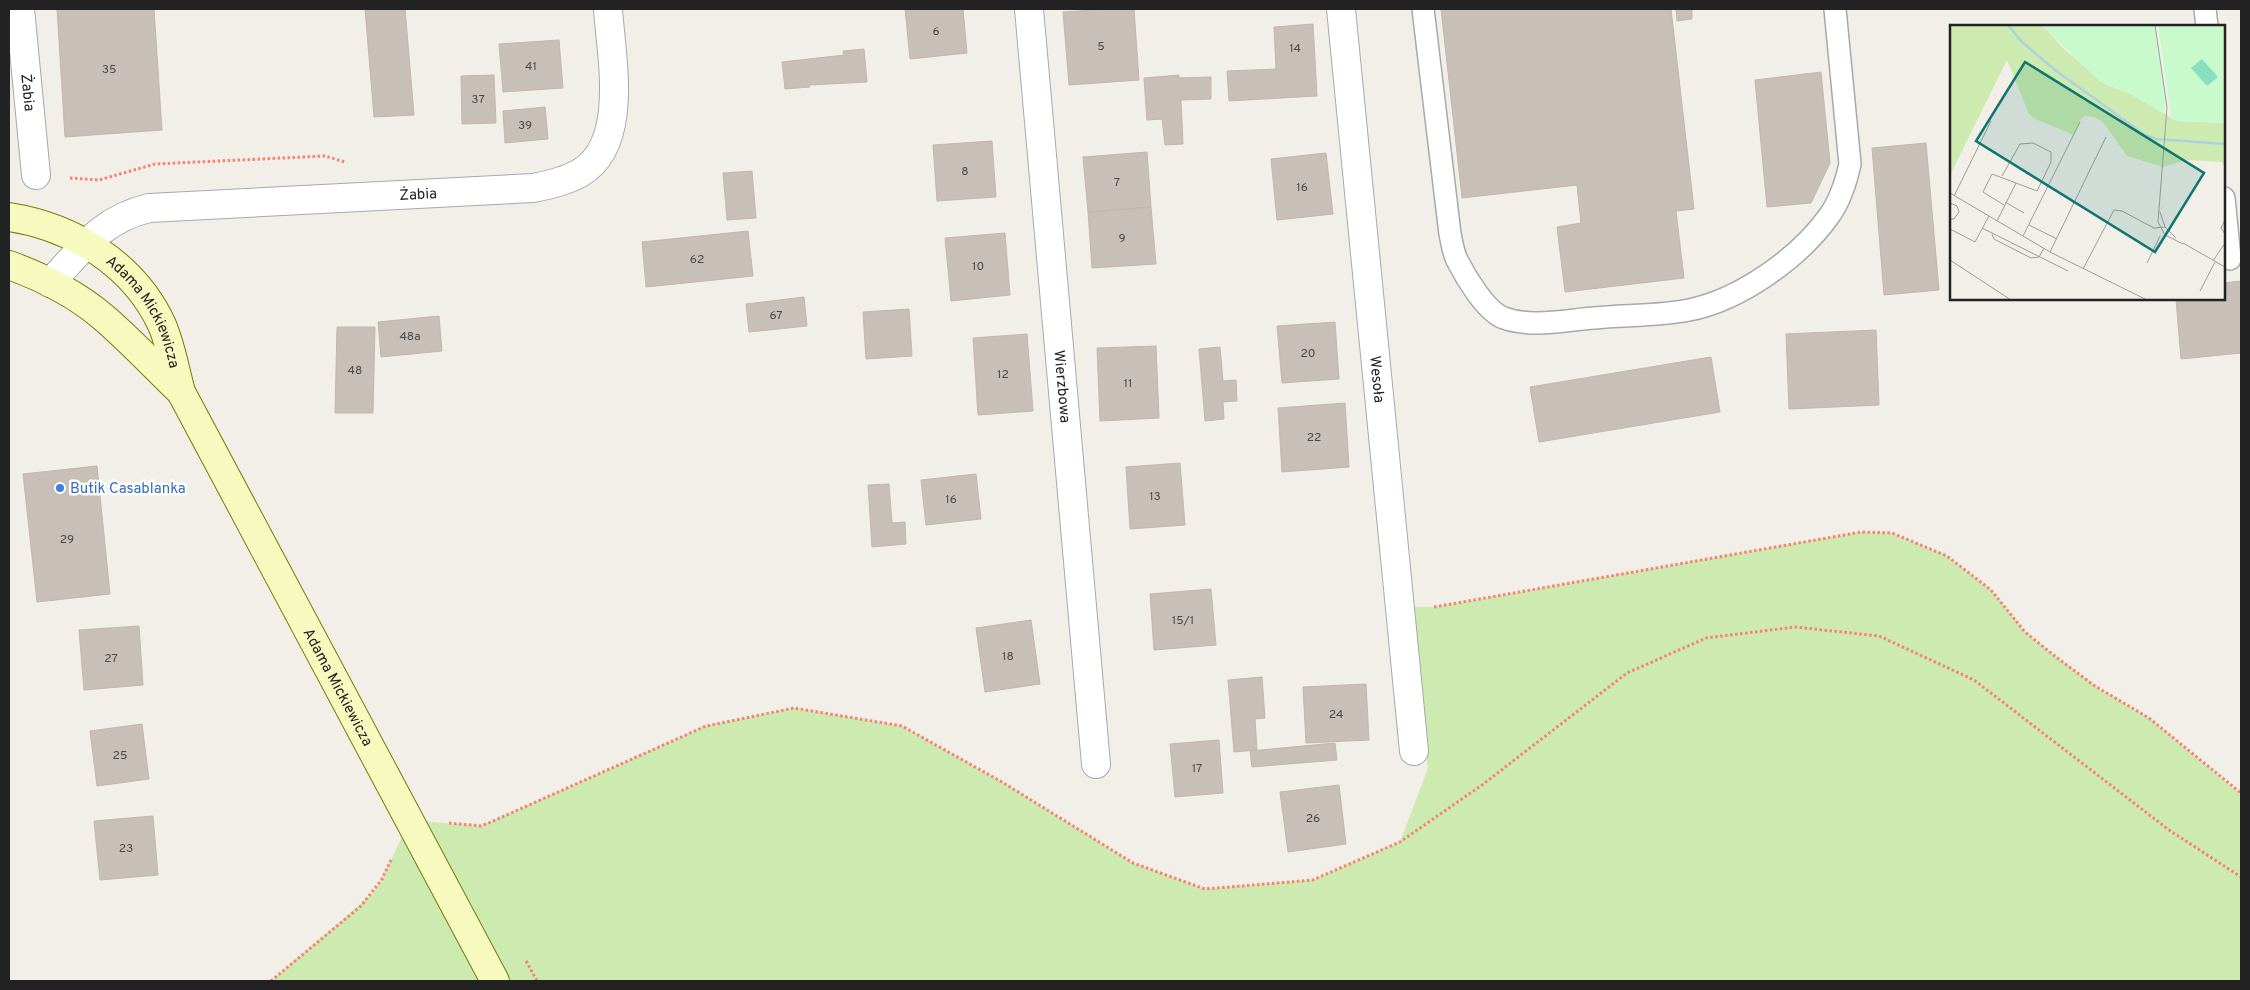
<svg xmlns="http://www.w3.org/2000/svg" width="2250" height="990" viewBox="0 0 2250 990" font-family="Overpass,sans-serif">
<rect width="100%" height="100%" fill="#f2efe9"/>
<!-- grass -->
<path fill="#cdebb0" d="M 1861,532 L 1892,533 L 1947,556 L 1991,590 L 2025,632 L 2056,657 L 2095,686 L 2149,718 L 2241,794 L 2241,981 L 271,981 L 372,894 L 382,879 L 410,820 L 481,826 L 706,726 L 794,708 L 902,726 L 1002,782 L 1133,863 L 1205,889 L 1313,880 L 1400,842 L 1428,768 L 1398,607 L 1435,607 Z"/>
<!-- building -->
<path fill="#c7bfb8" stroke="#c4b6ab" d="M 57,9 L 154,9 L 162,130 L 65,137 Z
M 365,9 L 405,9 L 414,115 L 374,117 Z
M 905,9 L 963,9 L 967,53 L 910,59 Z
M 1109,9 L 1134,9 L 1139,80 L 1069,85 L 1063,12 Z
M 1441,9 L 1671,9 L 1694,209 L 1676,211 L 1684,278 L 1565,292 L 1557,227 L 1581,223 L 1577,185 L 1462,198 Z
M 1676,9 L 1692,9 L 1692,19 L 1677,21 Z
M 1313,24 L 1317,96 L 1229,101 L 1227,71 L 1276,69 L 1274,27 Z
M 559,40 L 563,88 L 503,92 L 499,44 Z
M 864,49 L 867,82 L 809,85 L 810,87 L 785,89 L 782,62 L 844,55 L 843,51 Z
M 1821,72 L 1830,163 L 1811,203 L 1767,207 L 1755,80 Z
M 494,75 L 496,123 L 462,124 L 461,76 Z
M 1179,75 L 1179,78 L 1211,77 L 1211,99 L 1181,100 L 1183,144 L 1165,145 L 1162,119 L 1147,120 L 1144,78 Z
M 545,107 L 548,139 L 505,143 L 503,111 Z
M 992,141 L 996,197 L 937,201 L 933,145 Z
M 1926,143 L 1939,290 L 1884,295 L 1872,148 Z
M 1147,152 L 1151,207 L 1088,212 L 1083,157 Z
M 1326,153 L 1333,214 L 1277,220 L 1271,159 Z
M 752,171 L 756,218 L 727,220 L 723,173 Z
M 1151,207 L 1156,264 L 1092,268 L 1088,212 Z
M 748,231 L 753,276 L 646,287 L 642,242 Z
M 1005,233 L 1010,295 L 951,301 L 945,238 Z
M 2241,281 L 2241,353 L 2181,359 L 2176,299 L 2224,299 L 2224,283 Z
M 804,297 L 807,326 L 749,332 L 746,304 Z
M 909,309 L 912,356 L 866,359 L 863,312 Z
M 439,316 L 442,351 L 381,357 L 378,322 Z
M 1335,322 L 1339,379 L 1282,383 L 1277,326 Z
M 337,327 L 375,327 L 373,413 L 335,413 Z
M 1876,330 L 1879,405 L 1789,409 L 1786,334 Z
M 1027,334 L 1033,411 L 978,415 L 973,338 Z
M 1156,346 L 1159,418 L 1100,421 L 1097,348 Z
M 1220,347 L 1223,381 L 1236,380 L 1237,401 L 1223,402 L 1224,419 L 1205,421 L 1199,349 Z
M 1711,357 L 1720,412 L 1539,442 L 1530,387 Z
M 1345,403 L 1349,467 L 1282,472 L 1278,408 Z
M 1180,463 L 1185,525 L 1130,529 L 1126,467 Z
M 97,466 L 110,594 L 37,602 L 23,474 Z
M 976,474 L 981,519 L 926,525 L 921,480 Z
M 889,484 L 892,523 L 905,522 L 906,544 L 872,547 L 868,485 Z
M 1211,589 L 1216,645 L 1154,650 L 1150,594 Z
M 1031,620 L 1040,684 L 985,692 L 976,628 Z
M 139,626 L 143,685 L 84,690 L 79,630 Z
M 1262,677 L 1265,718 L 1255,719 L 1257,750 L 1234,752 L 1228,680 Z
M 1366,684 L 1369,740 L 1306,743 L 1303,687 Z
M 142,724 L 149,779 L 97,786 L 90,731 Z
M 1219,740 L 1223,793 L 1175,797 L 1170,744 Z
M 1335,743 L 1337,760 L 1252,767 L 1250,751 Z
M 1339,785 L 1346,844 L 1288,852 L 1280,792 Z
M 153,816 L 158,875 L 100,880 L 94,821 Z"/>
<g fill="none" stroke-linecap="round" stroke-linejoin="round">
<defs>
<path id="lane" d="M 1423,9 L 1450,234 C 1452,243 1453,252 1457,260 C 1465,276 1486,312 1504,318 C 1531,328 1566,320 1594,318 C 1625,315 1659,316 1689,310 C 1740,300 1799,258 1829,216 C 1840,201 1846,182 1850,164 L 1835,9
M 2205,9 L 2207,26
M 2224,198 L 2230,259"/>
<g id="street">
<path id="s1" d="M 20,9 L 36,175"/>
<path id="s2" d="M 1029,9 L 1096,764"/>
<path id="s3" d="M 1341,9 L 1414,751"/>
<path id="s4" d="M 50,283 C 82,249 102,219 149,208 L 533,188 C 549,185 566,181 580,173 C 630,144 611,56 608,9"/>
</g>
<g id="secondary">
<path id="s5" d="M 9,217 C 73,227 134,264 162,325 C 171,346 175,370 181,392 L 495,981"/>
<path d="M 9,265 C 42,277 76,294 103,317 C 130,340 155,367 181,392"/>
</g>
</defs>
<!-- lane casing -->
<use href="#lane" stroke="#a9a9a9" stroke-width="24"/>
<!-- street casing -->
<use href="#street" stroke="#a9a9a9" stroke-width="30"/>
<!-- secondary casing -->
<use href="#secondary" stroke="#707d05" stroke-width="30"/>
<!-- path -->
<path stroke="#fa8072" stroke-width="3" stroke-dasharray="2.5 2.5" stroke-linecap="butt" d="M 70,178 L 99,180 L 155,164 L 325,156 L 345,162
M 1434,607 L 1861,532 L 1892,533 L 1947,556 L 1991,590 L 2025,632 L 2056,657 L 2095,686 L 2149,718 L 2241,793
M 449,823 L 481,826 L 491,822 L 706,726 L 794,708 L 902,726 L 1002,782 L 1133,863 L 1205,889 L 1313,880 L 1400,842 L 1482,785 L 1627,673 L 1706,638 L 1795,627 L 1879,636 L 1974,680 L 2169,830 L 2241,877
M 526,961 L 537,981
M 271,981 L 361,906 L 382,879 L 391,860"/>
<!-- lane -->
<use href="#lane" stroke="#fff" stroke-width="21"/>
<!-- street -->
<use href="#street" stroke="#fff" stroke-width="28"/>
<!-- secondary -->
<use href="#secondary" stroke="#f7fabf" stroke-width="28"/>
</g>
<!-- markers -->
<circle fill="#3f7fe0" stroke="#fff" stroke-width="2" cx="60" cy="488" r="5"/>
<g text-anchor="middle" stroke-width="5" stroke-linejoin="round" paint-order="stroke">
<!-- number labels -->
<g font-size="12" fill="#4b4948">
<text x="936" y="35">6</text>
<text x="1101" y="50">5</text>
<text x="1295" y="52">14</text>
<text x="531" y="70">41</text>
<text x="109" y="73">35</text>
<text x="478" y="103">37</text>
<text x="525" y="129">39</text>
<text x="965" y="175">8</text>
<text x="1117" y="186">7</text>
<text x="1302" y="191">16</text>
<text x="1122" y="242">9</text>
<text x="697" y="263">62</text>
<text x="978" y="270">10</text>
<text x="776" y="319">67</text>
<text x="410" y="340">48a</text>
<text x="1308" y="357">20</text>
<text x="355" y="374">48</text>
<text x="1003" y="378">12</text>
<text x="1128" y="387">11</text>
<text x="1314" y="441">22</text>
<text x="1155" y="500">13</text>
<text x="951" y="503">16</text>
<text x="67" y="543">29</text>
<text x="1183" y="624">15/1</text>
<text x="1008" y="660">18</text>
<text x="111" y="662">27</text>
<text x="1336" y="718">24</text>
<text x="120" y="759">25</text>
<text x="1197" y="772">17</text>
<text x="1313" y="822">26</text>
<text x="126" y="852">23</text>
</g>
<!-- street labels -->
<g font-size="15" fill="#222" stroke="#fff">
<text dy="5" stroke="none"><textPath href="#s1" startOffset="84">Żabia</textPath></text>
<text dy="5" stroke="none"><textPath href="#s4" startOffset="396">Żabia</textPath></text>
<text dy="5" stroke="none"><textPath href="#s5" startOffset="174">Adama Mickiewicza</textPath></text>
<text dy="5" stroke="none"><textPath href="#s3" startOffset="372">Wesoła</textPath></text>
<text dy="5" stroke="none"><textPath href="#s2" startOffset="379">Wierzbowa</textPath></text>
<text dy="5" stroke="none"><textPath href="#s5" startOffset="599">Adama Mickiewicza</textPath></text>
</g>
<!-- shop labels -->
<g font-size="15" fill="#366cbe" stroke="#fff" text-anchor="start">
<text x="70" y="493">Butik Casablanka</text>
</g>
</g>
<!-- overview -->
<g transform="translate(1950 25)">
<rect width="275" height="275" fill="#f2efe9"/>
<path d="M 0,0 L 92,0 L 113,23 L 155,59 L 179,68 L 227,96 L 275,98 L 275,143 L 272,137 L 236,135 L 213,142 L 177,131 L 153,97 L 144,92 L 135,91 L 130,95 L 124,110 L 83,93 L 78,87 L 57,35 L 0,150 Z" fill="#cdebb0"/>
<path d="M 92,0 L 205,0 L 216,75 L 214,89 L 182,69 L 149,56 ZM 208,0 L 275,0 L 275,98 L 227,96 L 221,92 Z" fill="#c8facc"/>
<path d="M 252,34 L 268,52 L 257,61 L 241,43 Z" fill="#88e0be"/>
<path fill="none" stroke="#aad3df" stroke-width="2.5" d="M 58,0 L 71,16 L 105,45 L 195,110 L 206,114 L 275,119"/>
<path fill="none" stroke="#9f9d99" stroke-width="1" d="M 205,0 L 217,82 L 208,197 L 215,210 L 233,219M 52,151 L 70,119 L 83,118 L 101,127 L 101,137 L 87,166 L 66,158M 0,168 L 100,227 L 197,275M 4,171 L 41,96M 55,177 L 74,188M 0,178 L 7,181 L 9,187 L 4,194 L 0,194M 210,187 L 215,202 L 226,213M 275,195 L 271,203 L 275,209M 47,196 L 66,158 L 42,149 L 33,167 L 54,180M 79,200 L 107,214M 32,203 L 118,246M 0,204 L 25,217 L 39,191M 42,209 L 44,214 L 81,233 L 89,232 L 94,223M 73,211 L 130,97M 233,218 L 275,242M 100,227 L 156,112M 0,235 L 61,275M 263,236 L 275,218M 197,238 L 210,211M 133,244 L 164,185 L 172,186 L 204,203 L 215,202M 250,266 L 265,237"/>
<path fill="#0f766e" fill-opacity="0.15" stroke="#0f766e" stroke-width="2.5" d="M 75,37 L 254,148 L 205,227 L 26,116 Z"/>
<rect width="275" height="275" fill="none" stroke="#222" stroke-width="2.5"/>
</g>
<!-- border -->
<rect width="2250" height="990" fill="none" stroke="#222222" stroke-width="20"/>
</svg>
